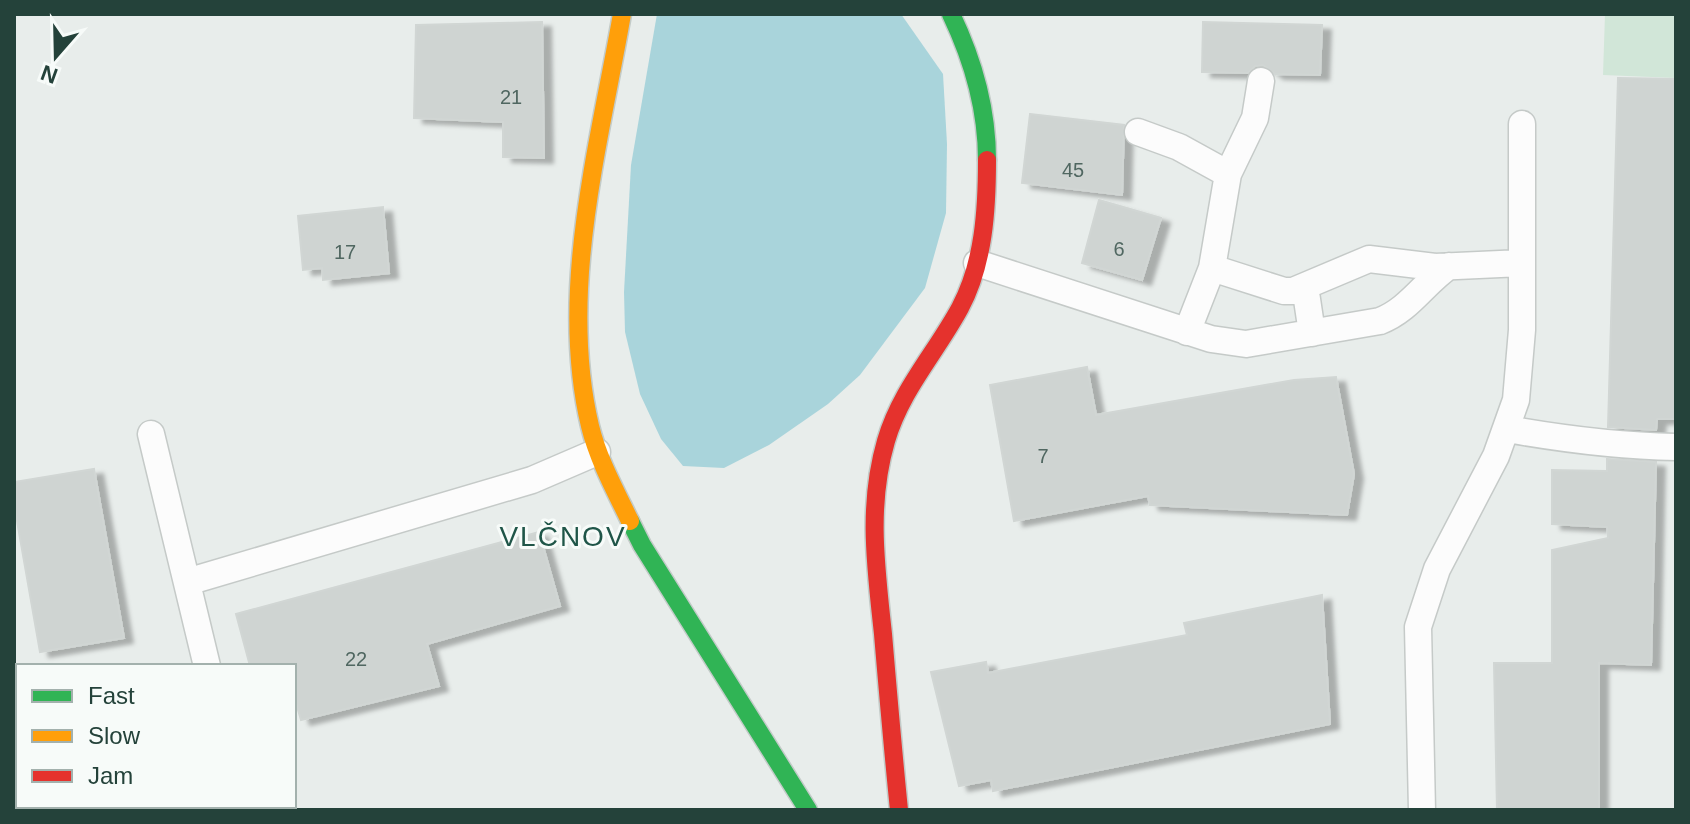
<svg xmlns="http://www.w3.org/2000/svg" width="1690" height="824" viewBox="0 0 1690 824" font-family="Helvetica,sans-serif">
<defs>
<filter id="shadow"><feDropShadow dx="9" dy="5" stdDeviation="2" flood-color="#0004"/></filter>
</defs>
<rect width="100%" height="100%" fill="#e8edeb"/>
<!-- green -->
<path fill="#d1e6d8" d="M 1605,14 L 1676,14 L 1676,78 L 1603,75 Z"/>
<!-- water -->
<path fill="#a9d4db" d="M 657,14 L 901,14 L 943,74 L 947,144 L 946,213 L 925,288 L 860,375 L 828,404 L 769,445 L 724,468 L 683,466 L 661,439 L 640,394 L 625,332 L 624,292 L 631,165 Z"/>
<!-- building -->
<path fill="#cfd4d2" stroke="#d1d6d4" stroke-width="2" filter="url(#shadow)" d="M 542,22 L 544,158 L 503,157 L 503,122 L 414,118 L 416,25 Z
M 1203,22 L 1322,25 L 1320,75 L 1275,74 L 1263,65 L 1255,66 L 1248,73 L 1202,72 Z
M 1618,78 L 1676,79 L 1676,419 L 1657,419 L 1656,430 L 1608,427 Z
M 1030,114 L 1124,125 L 1122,195 L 1022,183 Z
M 1099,200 L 1161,218 L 1142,280 L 1082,263 Z
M 383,207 L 389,273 L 323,280 L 322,268 L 303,270 L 298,216 Z
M 1087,367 L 1096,415 L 1294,380 L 1336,377 L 1354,474 L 1347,515 L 1150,505 L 1148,496 L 1014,521 L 990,385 Z
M 1607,459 L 1656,462 L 1651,665 L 1599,663 L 1599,810 L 1497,810 L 1494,663 L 1552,663 L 1552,550 L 1608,538 L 1607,527 L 1552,524 L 1552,470 L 1607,471 Z
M 94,469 L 124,638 L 40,652 L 14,504 L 14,482 Z
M 539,532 L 560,606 L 427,644 L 439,686 L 301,720 L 294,696 L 294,666 L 250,666 L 236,614 Z
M 1322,595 L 1330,724 L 993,791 L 991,780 L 959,786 L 931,672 L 986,662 L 988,673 L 1187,635 L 1184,623 Z"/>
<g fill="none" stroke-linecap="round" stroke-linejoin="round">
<defs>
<path id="lane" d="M 1138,132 L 1179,147 L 1228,174
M 977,263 L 1211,339 L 1246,344 L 1380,321 C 1409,310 1424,283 1449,266
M 1212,268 L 1284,291 L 1293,291 L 1369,259 L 1435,267 L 1522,263
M 1305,286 L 1312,333
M 1187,332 L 1212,268 L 1228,174 L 1255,118 L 1261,81
M 1507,429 C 1563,439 1618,446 1676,447
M 151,434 L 207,666
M 187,582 L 532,480 L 597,452
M 1422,810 L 1418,627 L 1437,569 L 1496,456 L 1516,400 L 1522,330 L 1522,124"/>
<path id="fast" d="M 951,14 C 973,60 987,108 987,160
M 630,521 L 642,545 L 808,810"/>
<path id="slow" d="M 622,14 C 599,146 558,292 590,426 C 598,459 615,490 630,521"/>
<path id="jam" d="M 899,810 C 893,751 888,693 883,634 C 876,568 867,506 886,441 C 901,390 935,354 960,308 C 984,263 987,209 987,160"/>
</defs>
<!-- lane casing -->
<use href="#lane" stroke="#c5cac8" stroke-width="29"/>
<!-- fast casing -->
<use href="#fast" stroke="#c3cbc8" stroke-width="21"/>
<!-- slow casing -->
<use href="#slow" stroke="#c3cbc8" stroke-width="21"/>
<!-- jam casing -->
<use href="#jam" stroke="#c3cbc8" stroke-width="21"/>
<!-- lane -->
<use href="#lane" stroke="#fcfcfc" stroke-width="26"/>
<!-- fast -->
<use href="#fast" stroke="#30b455" stroke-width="18"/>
<!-- slow -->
<use href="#slow" stroke="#ff9f0a" stroke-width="18"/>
<!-- jam -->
<use href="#jam" stroke="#e5322d" stroke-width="18"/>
</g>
<g text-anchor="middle" stroke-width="6" stroke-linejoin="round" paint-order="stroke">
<!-- number labels -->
<g font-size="20" fill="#506761">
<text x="511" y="104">21</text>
<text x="1073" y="177">45</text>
<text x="1119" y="256">6</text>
<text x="345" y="259">17</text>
<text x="1043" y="463">7</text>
<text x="356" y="666">22</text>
</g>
<!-- quarter labels -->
<g font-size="28" letter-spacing="2" fill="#1f5548" stroke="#f7fbf9">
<text x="563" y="546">VLČNOV</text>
</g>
</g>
<!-- border -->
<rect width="1690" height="824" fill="none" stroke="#24423a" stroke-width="32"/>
<!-- legend -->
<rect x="16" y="664" width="280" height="144" fill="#f7fbf9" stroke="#a3b1ad" stroke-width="2"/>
<rect x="32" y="690" width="40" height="12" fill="#30b455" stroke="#a3b1ad" stroke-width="2"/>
<text x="88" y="704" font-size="24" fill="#24423a">Fast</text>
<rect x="32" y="730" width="40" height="12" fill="#ff9f0a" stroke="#a3b1ad" stroke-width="2"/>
<text x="88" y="744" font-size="24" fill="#24423a">Slow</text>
<rect x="32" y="770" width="40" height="12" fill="#e5322d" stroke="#a3b1ad" stroke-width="2"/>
<text x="88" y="784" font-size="24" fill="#24423a">Jam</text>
<!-- north arrow -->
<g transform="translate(56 56) rotate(200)" stroke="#f7fbf9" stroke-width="6" paint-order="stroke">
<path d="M0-6L14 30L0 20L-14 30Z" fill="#24423a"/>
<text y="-12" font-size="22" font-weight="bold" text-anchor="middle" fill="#24423a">N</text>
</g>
</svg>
